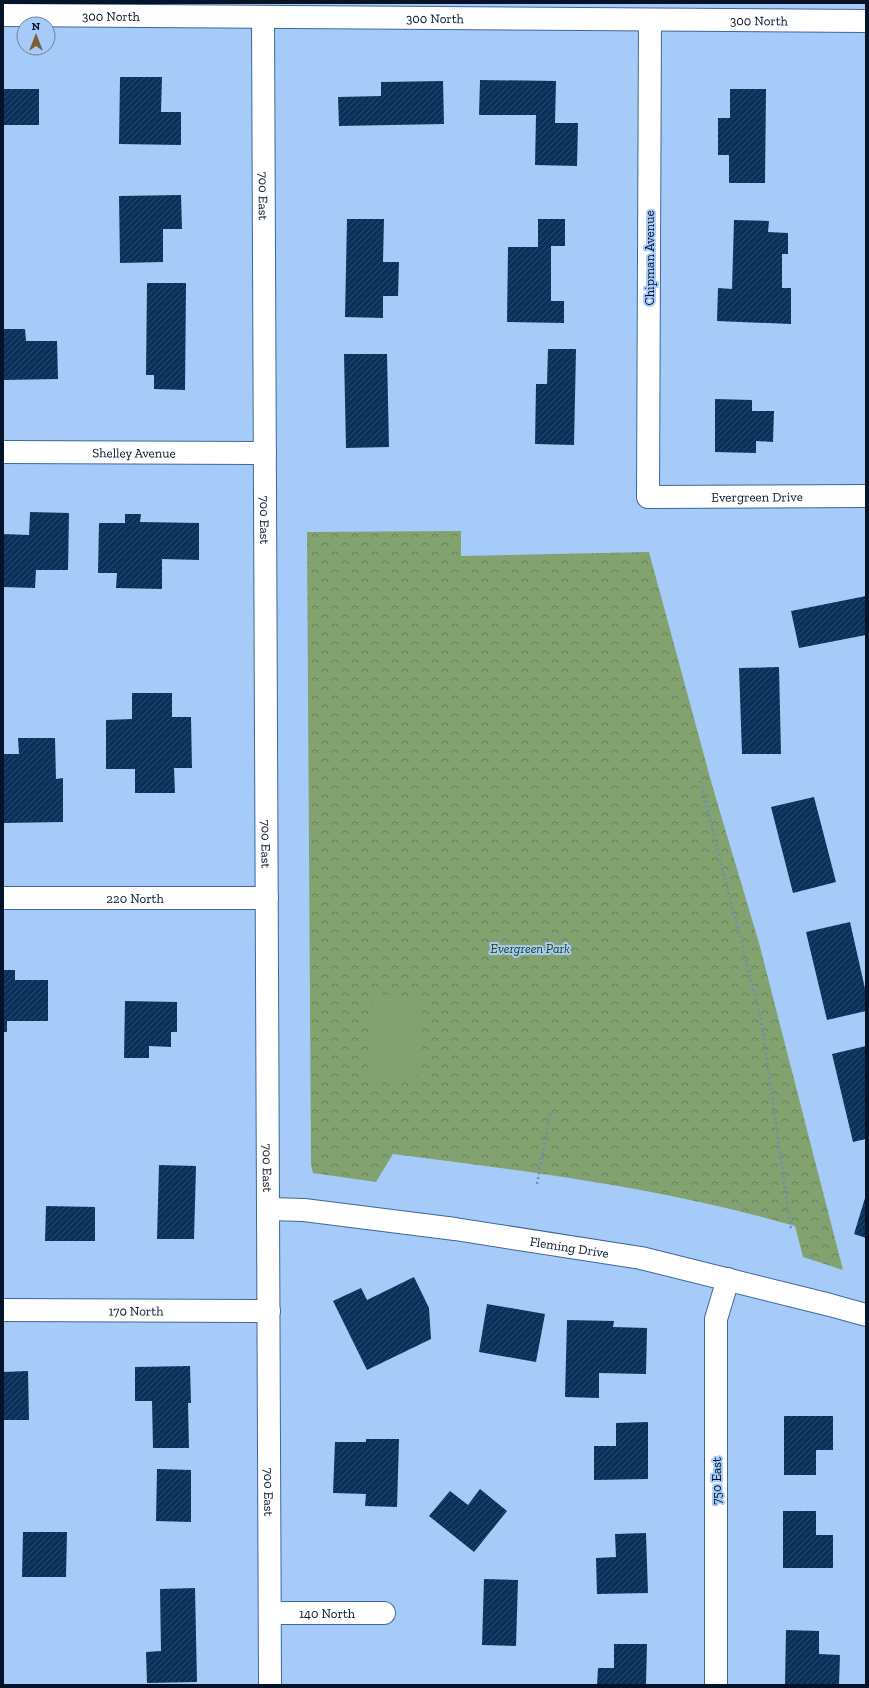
<svg xmlns="http://www.w3.org/2000/svg" width="869" height="1688" viewBox="0 0 869 1688" font-family="'Zilla Slab',serif">
<defs>
<pattern id="forest-crowns" width="20" height="18" patternUnits="userSpaceOnUse"><rect width="20" height="18" fill="#82a26f"/><path d="M2 6a3 3 0 1 1 6 0M12 15a3 3 0 1 1 6 0" fill="none" stroke="#68835b"/></pattern>
<pattern id="building-hatch" width="6" height="6" patternUnits="userSpaceOnUse"><rect width="6" height="6" fill="#0b305a"/><path d="M-1 1l2-2M0 6l6-6M5 7l2-2" fill="none" stroke="#2d4b6e"/></pattern>
</defs>
<rect width="100%" height="100%" fill="#a7cbf8"/>
<!-- forest -->
<path fill="url(#forest-crowns)" d="M 461,531 L 461,556 L 649,552 L 712,785 L 759,943 L 843,1270 L 803,1257 L 795,1226 C 664,1188 528,1171 393,1154 L 376,1182 L 313,1173 L 311,1165 L 307,532 Z"/>
<!-- pitch -->
<path fill="#82a26f" d="M 373,994 L 423,997 L 417,1082 L 367,1078 Z"/>
<!-- building -->
<path fill="url(#building-hatch)" d="M 120,77 L 162,77 L 161,112 L 181,112 L 181,145 L 119,144 Z
M 480,80 L 556,81 L 555,123 L 578,123 L 577,166 L 535,165 L 536,115 L 479,115 Z
M 443,81 L 444,124 L 339,126 L 338,97 L 381,96 L 381,82 Z
M 3,89 L 39,89 L 39,125 L 3,125 Z
M 730,89 L 766,89 L 765,183 L 729,183 L 729,155 L 718,155 L 718,118 L 730,118 Z
M 181,195 L 182,229 L 163,229 L 163,262 L 120,263 L 119,196 Z
M 347,219 L 384,219 L 383,262 L 399,262 L 398,296 L 383,296 L 383,318 L 345,317 Z
M 538,219 L 565,219 L 565,246 L 551,246 L 551,301 L 564,301 L 564,323 L 507,322 L 508,247 L 538,247 Z
M 734,220 L 769,221 L 768,232 L 788,233 L 788,254 L 782,254 L 782,288 L 791,288 L 791,324 L 717,321 L 718,288 L 732,289 Z
M 147,283 L 186,283 L 185,390 L 154,389 L 154,375 L 146,375 Z
M 3,329 L 25,329 L 26,341 L 57,341 L 58,379 L 3,380 Z
M 548,349 L 576,349 L 574,445 L 535,444 L 536,384 L 547,384 Z
M 344,354 L 387,354 L 389,447 L 346,448 Z
M 715,399 L 752,400 L 752,411 L 774,411 L 773,442 L 756,441 L 756,453 L 715,452 Z
M 30,512 L 69,513 L 68,570 L 36,570 L 35,588 L 3,587 L 3,534 L 29,535 Z
M 125,514 L 141,514 L 140,522 L 199,523 L 199,560 L 162,559 L 162,589 L 116,588 L 117,573 L 98,573 L 99,523 L 125,523 Z
M 866,596 L 866,635 L 799,648 L 791,611 Z
M 779,667 L 781,754 L 742,754 L 739,668 Z
M 132,693 L 172,693 L 172,717 L 191,717 L 192,768 L 174,768 L 175,793 L 135,793 L 135,769 L 106,769 L 106,720 L 132,719 Z
M 18,738 L 55,738 L 56,779 L 63,778 L 63,822 L 3,823 L 3,754 L 19,754 Z
M 814,797 L 836,882 L 793,893 L 771,807 Z
M 850,922 L 866,993 L 866,1011 L 827,1020 L 806,932 Z
M 3,970 L 15,970 L 15,980 L 48,980 L 48,1021 L 7,1021 L 7,1032 L 3,1032 Z
M 125,1001 L 177,1002 L 177,1032 L 171,1032 L 171,1047 L 149,1046 L 149,1058 L 124,1058 Z
M 866,1046 L 866,1139 L 853,1142 L 832,1054 Z
M 159,1165 L 196,1166 L 194,1239 L 157,1239 Z
M 865,1198 L 866,1199 L 866,1238 L 854,1234 Z
M 46,1206 L 95,1207 L 95,1241 L 45,1241 Z
M 414,1277 L 429,1308 L 431,1339 L 367,1370 L 333,1301 L 361,1288 L 367,1300 Z
M 487,1304 L 545,1314 L 536,1362 L 479,1352 Z
M 567,1320 L 614,1321 L 613,1327 L 647,1328 L 646,1374 L 599,1373 L 599,1398 L 565,1397 Z
M 190,1366 L 191,1403 L 188,1403 L 189,1448 L 153,1448 L 152,1401 L 135,1401 L 135,1367 Z
M 28,1371 L 29,1420 L 3,1420 L 3,1372 Z
M 784,1416 L 833,1416 L 833,1450 L 816,1450 L 816,1475 L 784,1475 Z
M 648,1422 L 648,1479 L 594,1480 L 594,1446 L 616,1446 L 616,1423 Z
M 366,1439 L 399,1439 L 397,1507 L 365,1506 L 366,1494 L 333,1493 L 335,1442 L 366,1442 Z
M 157,1469 L 191,1470 L 191,1522 L 156,1521 Z
M 480,1489 L 507,1511 L 474,1552 L 429,1516 L 450,1491 L 468,1505 Z
M 783,1511 L 816,1511 L 816,1535 L 833,1535 L 833,1568 L 783,1568 Z
M 23,1532 L 67,1532 L 66,1577 L 22,1577 Z
M 646,1533 L 648,1593 L 597,1594 L 596,1558 L 616,1557 L 615,1534 Z
M 484,1579 L 518,1580 L 516,1646 L 482,1645 Z
M 195,1588 L 197,1682 L 147,1683 L 146,1652 L 161,1651 L 160,1589 Z
M 786,1630 L 819,1631 L 819,1654 L 840,1655 L 839,1685 L 785,1685 Z
M 614,1644 L 647,1644 L 646,1685 L 597,1685 L 598,1668 L 614,1668 Z"/>
<g fill="none" stroke-linecap="round" stroke-linejoin="round">
<defs>
<g id="street">
<path id="s1" d="M 650,20 L 648,497 L 866,496"/>
<path id="s2" d="M 3,452 L 265,453"/>
<path id="s3" d="M 3,898 L 267,898"/>
<path id="s4" d="M 268,1209 L 304,1210 L 455,1229 L 641,1258 L 830,1305 L 866,1315"/>
<path id="s5" d="M 3,1310 L 269,1311"/>
<path id="s6" d="M 270,1613 L 384,1613"/>
<path d="M 716,1685 L 716,1319 L 728,1279"/>
</g>
<g id="secondary">
<path id="s7" d="M 3,15 L 866,21"/>
<path id="s8" d="M 263,17 L 270,1685"/>
</g>
</defs>
<!-- street casing -->
<use href="#street" stroke="#3e6799" stroke-width="24"/>
<!-- secondary casing -->
<use href="#secondary" stroke="#3e6799" stroke-width="24"/>
<!-- path -->
<path stroke="#708db1" stroke-width="2.5" stroke-dasharray="2 3" stroke-linecap="butt" d="M 700,781 L 761,1019 L 791,1230
M 537,1184 L 551,1110"/>
<!-- street -->
<use href="#street" stroke="#fff" stroke-width="22"/>
<!-- secondary -->
<use href="#secondary" stroke="#fff" stroke-width="22"/>
</g>
<g text-anchor="middle" stroke-width="4" stroke-linejoin="round" paint-order="stroke">
<!-- street labels -->
<g font-size="13" fill="#041327" stroke="#a7cbf8">
<text dy="5" stroke="none"><textPath href="#s7" startOffset="108">300 North</textPath></text>
<text dy="5" stroke="none"><textPath href="#s7" startOffset="432">300 North</textPath></text>
<text dy="5" stroke="none"><textPath href="#s7" startOffset="756">300 North</textPath></text>
<text dy="5" stroke="none"><textPath href="#s8" startOffset="179">700 East</textPath></text>
<text transform="translate(649 258) rotate(-90)" y="5">Chipman Avenue</text>
<text dy="5" stroke="none"><textPath href="#s2" startOffset="131">Shelley Avenue</textPath></text>
<text dy="5" stroke="none"><textPath href="#s1" startOffset="586">Evergreen Drive</textPath></text>
<text dy="5" stroke="none"><textPath href="#s8" startOffset="503">700 East</textPath></text>
<text dy="5" stroke="none"><textPath href="#s8" startOffset="827">700 East</textPath></text>
<text dy="5" stroke="none"><textPath href="#s3" startOffset="132">220 North</textPath></text>
<text dy="5" stroke="none"><textPath href="#s8" startOffset="1151">700 East</textPath></text>
<text dy="5" stroke="none"><textPath href="#s4" startOffset="304">Fleming Drive</textPath></text>
<text dy="5" stroke="none"><textPath href="#s5" startOffset="133">170 North</textPath></text>
<text transform="translate(716 1481) rotate(-90)" y="5">750 East</text>
<text dy="5" stroke="none"><textPath href="#s8" startOffset="1475">700 East</textPath></text>
<text dy="5" stroke="none"><textPath href="#s6" startOffset="57">140 North</textPath></text>
</g>
<!-- park labels -->
<g font-size="13" font-style="italic" fill="#1d3d01" stroke="#a7cbf8">
<text x="530" y="953">Evergreen Park</text>
</g>
</g>
<!-- border -->
<rect width="869" height="1688" fill="none" stroke="#041327" stroke-width="8"/>
<!-- north arrow -->
<g transform="translate(36 36)"><circle r="19" fill="#a7cbf8" stroke="#6681a4"/>
<path d="M0-3L7 15L0 10L-7 15Z" fill="#7c5d32"/>
<text y="-6" font-size="11" font-weight="bold" text-anchor="middle" fill="#041327">N</text>
</g>
</svg>
